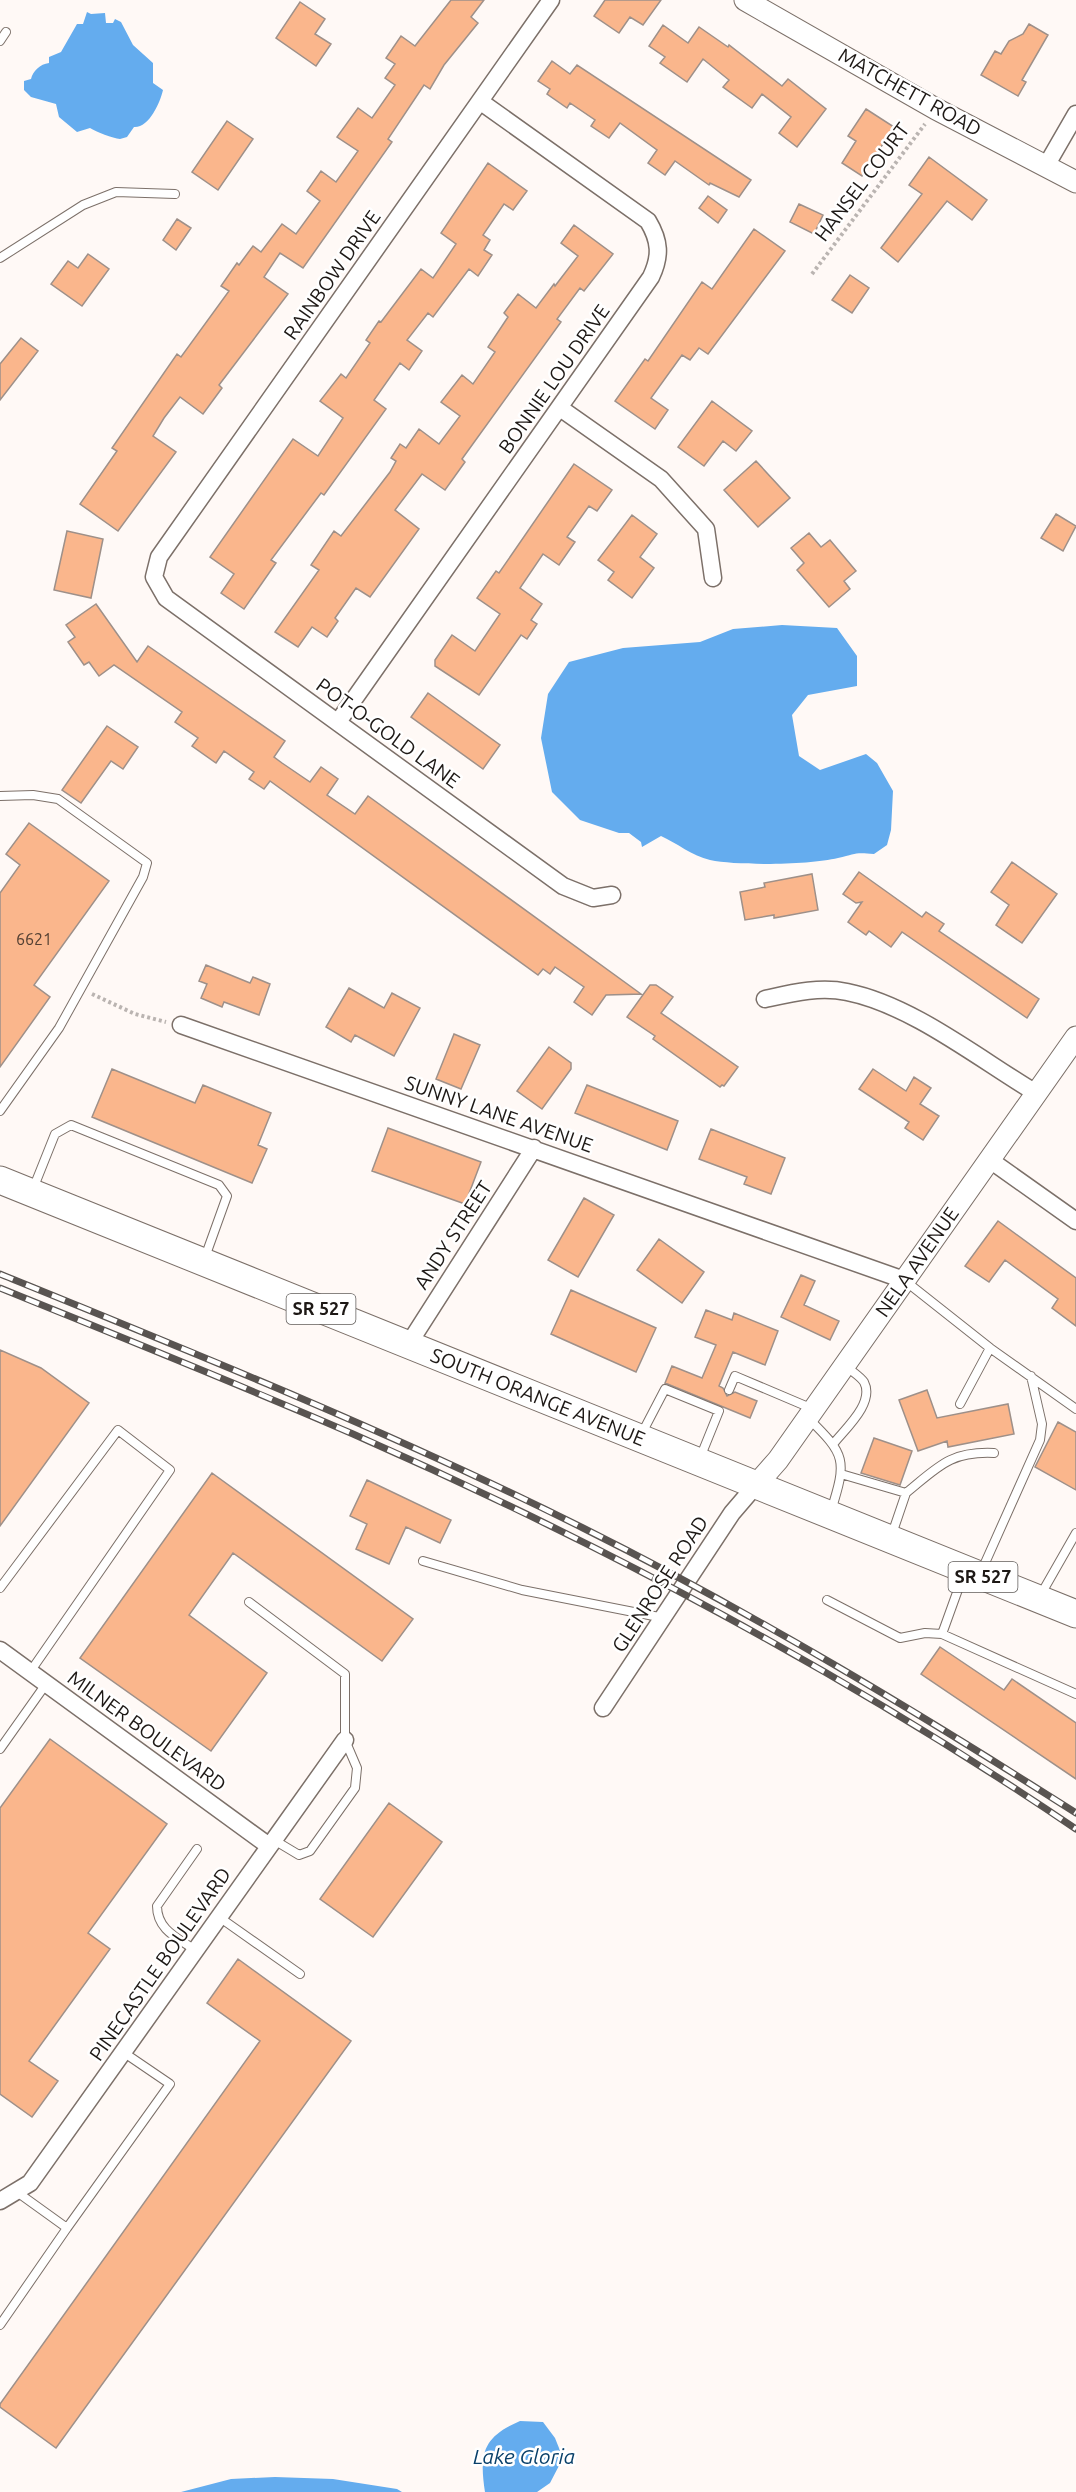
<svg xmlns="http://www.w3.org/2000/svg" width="1076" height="2492" viewBox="0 0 1076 2492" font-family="Ubuntu,sans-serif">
<rect width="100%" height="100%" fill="#fff9f6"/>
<!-- water -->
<path fill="#64acee" d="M 87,12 L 91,14 L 105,13 L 106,23 L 113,23 L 115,19 L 121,22 L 133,45 L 153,63 L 153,83 L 163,90 C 160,103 149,128 134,127 L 127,137 L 120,139 C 113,138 96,132 90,128 L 77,132 L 59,117 L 56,104 L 31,97 L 24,90 L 24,81 L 31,79 C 33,71 40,64 49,63 L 49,57 L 61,52 L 77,24 L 83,24 Z
M 782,625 L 837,628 L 857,656 L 857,686 L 808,695 L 792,715 L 799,756 L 820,770 L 866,754 L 877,763 L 893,791 L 891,830 L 887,845 L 874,854 C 854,852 856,854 838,858 C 809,865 739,866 710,860 C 692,856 677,843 661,836 L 642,847 L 641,842 L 629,833 L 619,833 L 580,820 L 552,792 L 541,738 L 548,694 L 569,662 L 623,648 L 700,642 L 733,629 Z
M 520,2421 L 543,2422 L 555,2438 L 563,2458 L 550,2483 L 537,2492 L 485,2492 C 479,2453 483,2437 520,2421 Z
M 275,2477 L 333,2479 L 397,2489 L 402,2492 L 181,2492 L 231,2479 Z"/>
<!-- building -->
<path fill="#fab68c" stroke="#9e9089" stroke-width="1.5" d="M 451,0 L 484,0 L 471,17 L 478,23 L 444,65 L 430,89 L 424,85 L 388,139 L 392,142 L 303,268 L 280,253 L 264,277 L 288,294 L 219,385 L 222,388 L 203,414 L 180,397 L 164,418 L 153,436 L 176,452 L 118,531 L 80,504 L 117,451 L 112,448 L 177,354 L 181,357 L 229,291 L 221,286 L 237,263 L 239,265 L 253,246 L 261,252 L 282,224 L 296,234 L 320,201 L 307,191 L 321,171 L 336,182 L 358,151 L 337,137 L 358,108 L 372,118 L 395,85 L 385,78 L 395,64 L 386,58 L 401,36 L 415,46 Z
M 605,0 L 661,0 L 643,25 L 630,17 L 619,33 L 594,16 Z
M 300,2 L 325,19 L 315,34 L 331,44 L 316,66 L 276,38 Z
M 1029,24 L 1048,35 L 1022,80 L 1026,82 L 1018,96 L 981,75 L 995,51 L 1001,54 L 1009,41 L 1023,34 Z
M 663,25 L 688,43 L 699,27 L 728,47 L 729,45 L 782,86 L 788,79 L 826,109 L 797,147 L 779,133 L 791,117 L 762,94 L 752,108 L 723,87 L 729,80 L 703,59 L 687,82 L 660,63 L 665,57 L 649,46 Z
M 552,61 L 570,74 L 577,65 L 751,180 L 739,197 L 710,183 L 709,185 L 675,161 L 665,175 L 648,163 L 657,150 L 620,123 L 609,138 L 591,126 L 595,120 L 570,103 L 567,108 L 547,94 L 550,89 L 538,81 Z
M 866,109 L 894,127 L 862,176 L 842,163 L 856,141 L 848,136 Z
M 227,121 L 253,139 L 218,190 L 192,172 Z
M 929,157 L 987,200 L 972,220 L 947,201 L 898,262 L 881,248 L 922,194 L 909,185 Z
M 488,163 L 527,191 L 513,210 L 504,204 L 483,235 L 490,240 L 484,250 L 492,255 L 478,276 L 469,269 L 433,317 L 428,313 L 407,340 L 422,351 L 409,370 L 400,363 L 374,400 L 386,409 L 324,495 L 321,493 L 271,560 L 276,563 L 244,609 L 221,593 L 234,574 L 210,557 L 293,439 L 318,456 L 343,418 L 320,401 L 341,374 L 346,378 L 370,343 L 366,340 L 379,321 L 381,322 L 421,269 L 433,278 L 456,244 L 441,233 Z
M 708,196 L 727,210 L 718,223 L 699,208 Z
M 799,204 L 823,215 L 814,234 L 790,222 Z
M 177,219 L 191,228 L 176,250 L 163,240 Z
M 574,225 L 613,254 L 584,291 L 580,288 L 557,319 L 561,322 L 462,459 L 465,462 L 445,490 L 422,474 L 395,510 L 419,529 L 370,597 L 356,588 L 335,618 L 338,621 L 327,637 L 312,627 L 298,647 L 275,632 L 319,570 L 311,565 L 334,531 L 341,536 L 390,472 L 396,461 L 391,458 L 400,444 L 406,448 L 419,429 L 439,444 L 460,416 L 441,402 L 462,375 L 473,384 L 495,352 L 488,347 L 508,317 L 504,313 L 518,294 L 536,308 L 554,284 L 555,286 L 578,256 L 561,243 Z
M 754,229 L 785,251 L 708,354 L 699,348 L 690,360 L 682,355 L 651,398 L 668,410 L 655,429 L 615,401 L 645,359 L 648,361 L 702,282 L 712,289 Z
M 88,254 L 109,269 L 82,306 L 51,284 L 68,261 L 78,268 Z
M 850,275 L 869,288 L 852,313 L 832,300 Z
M 21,338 L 38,351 L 0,400 L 0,364 Z
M 712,401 L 752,431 L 736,451 L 723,441 L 704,466 L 678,447 Z
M 756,461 L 790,498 L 758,527 L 724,490 Z
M 574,464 L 612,490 L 597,511 L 589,506 L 567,537 L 575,542 L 559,565 L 543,554 L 520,588 L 542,604 L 531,620 L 537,624 L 527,639 L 521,635 L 479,695 L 435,666 L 435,660 L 452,635 L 475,651 L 500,614 L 477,598 L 496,571 L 499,573 Z
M 1056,514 L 1076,526 L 1063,551 L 1041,538 Z
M 632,515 L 657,534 L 640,557 L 654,568 L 632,598 L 608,580 L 614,572 L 598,560 Z
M 67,531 L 103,539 L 91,598 L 54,590 Z
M 809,533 L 821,547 L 830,540 L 856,571 L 844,581 L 850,589 L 829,607 L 797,570 L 804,563 L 791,548 Z
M 96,604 L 137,662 L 148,646 L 285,741 L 274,757 L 282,763 L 310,782 L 321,767 L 338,779 L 327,795 L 355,814 L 368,796 L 641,994 L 606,995 L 592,1015 L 574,1002 L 584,987 L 555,967 L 550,974 L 543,969 L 538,975 L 270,781 L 264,789 L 249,779 L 254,772 L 224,751 L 216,763 L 192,746 L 198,738 L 175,722 L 182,712 L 114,665 L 99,676 L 89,662 L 84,665 L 68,642 L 75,637 L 66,625 Z
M 428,693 L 500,745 L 483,769 L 411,717 Z
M 107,726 L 138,747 L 123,769 L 111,761 L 81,803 L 62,790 Z
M 29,823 L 109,881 L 34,985 L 50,997 L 0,1067 L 0,893 L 20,865 L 6,854 Z
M 1012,862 L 1057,894 L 1022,943 L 996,925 L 1009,905 L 991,892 Z
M 859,872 L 922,917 L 926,912 L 944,924 L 939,931 L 1039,999 L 1027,1018 L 902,932 L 891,947 L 869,931 L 866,935 L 848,922 L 862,902 L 856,903 L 843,894 Z
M 812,874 L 818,910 L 774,918 L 774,915 L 745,920 L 740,892 L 765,887 L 764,883 Z
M 206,965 L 250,983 L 253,977 L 270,984 L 259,1015 L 224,1002 L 222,1007 L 201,998 L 207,984 L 199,981 Z
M 650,985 L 656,985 L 673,997 L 661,1013 L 738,1067 L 724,1086 L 722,1085 L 720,1087 L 653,1039 L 655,1036 L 627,1017 Z
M 349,988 L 384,1008 L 392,993 L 420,1008 L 394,1056 L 355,1035 L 351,1042 L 326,1027 Z
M 454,1034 L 480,1045 L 461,1089 L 436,1079 Z
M 549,1047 L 571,1063 L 571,1069 L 542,1109 L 517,1091 Z
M 112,1069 L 195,1103 L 203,1085 L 271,1113 L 258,1145 L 267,1149 L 252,1183 L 92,1117 Z
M 873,1069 L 906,1091 L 914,1077 L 931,1088 L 920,1104 L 939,1116 L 923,1140 L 905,1128 L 909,1122 L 859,1089 Z
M 587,1085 L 678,1121 L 667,1150 L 575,1113 Z
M 388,1128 L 481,1162 L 465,1204 L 372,1171 Z
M 711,1129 L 785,1158 L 771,1194 L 744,1184 L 747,1177 L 699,1159 Z
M 584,1198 L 614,1215 L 578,1277 L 548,1260 Z
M 998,1221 L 1076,1278 L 1076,1326 L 1052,1308 L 1058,1299 L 1005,1260 L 989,1282 L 965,1266 Z
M 659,1239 L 704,1272 L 682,1303 L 637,1270 Z
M 801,1275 L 815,1281 L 804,1305 L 839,1321 L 830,1340 L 781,1317 Z
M 571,1290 L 656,1328 L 636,1372 L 551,1334 Z
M 706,1310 L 732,1320 L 734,1313 L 778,1331 L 765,1365 L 733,1352 L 719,1386 L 723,1388 L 727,1396 L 735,1392 L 757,1401 L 750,1418 L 665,1383 L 672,1366 L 702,1378 L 716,1345 L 695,1337 Z
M 0,1350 L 41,1368 L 89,1403 L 0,1526 Z
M 927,1390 L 937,1418 L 1008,1404 L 1014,1434 L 948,1447 L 947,1441 L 918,1451 L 899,1400 Z
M 1058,1422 L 1076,1432 L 1076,1490 L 1035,1467 Z
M 874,1438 L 912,1451 L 900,1485 L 861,1473 Z
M 212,1473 L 413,1619 L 382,1661 L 233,1553 L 189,1615 L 267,1673 L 211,1751 L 80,1658 Z
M 367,1480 L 451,1520 L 440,1543 L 406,1527 L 389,1564 L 356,1549 L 367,1524 L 350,1516 Z
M 940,1647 L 1004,1690 L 1012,1679 L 1076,1723 L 1076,1779 L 921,1674 Z
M 50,1739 L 167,1824 L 88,1933 L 110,1949 L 29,2061 L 58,2081 L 32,2117 L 0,2094 L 0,1808 Z
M 389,1803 L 442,1842 L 373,1937 L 320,1899 Z
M 238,1959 L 351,2041 L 56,2448 L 0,2407 L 0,2404 L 260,2041 L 207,2003 Z"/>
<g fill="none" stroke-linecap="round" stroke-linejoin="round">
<defs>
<path id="service" d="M 0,41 L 6,32
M 0,258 L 83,205 L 116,192 L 175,194
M 0,796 L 33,795 L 58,799 L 147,863 L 143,877 L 59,1028 L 0,1111
M 33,1189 L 55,1134 L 71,1125 L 219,1185 L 227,1196 L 204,1260
M 904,1280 L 990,1348 L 960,1404
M 990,1348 L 1076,1409
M 729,1390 L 735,1376 L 813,1409
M 808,1418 C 846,1455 847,1460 831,1511
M 641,1435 L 665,1389 L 719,1411 L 700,1458
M 834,1443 C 845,1429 875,1403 864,1382 C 860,1376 851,1371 846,1366
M 841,1474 L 906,1493 L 891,1537
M 906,1493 C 938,1467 950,1451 994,1453
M 423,1561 L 522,1590 L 664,1618
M 981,1572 L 1040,1440 L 1042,1424 L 1031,1376
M 964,1573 L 942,1634 L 1076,1694
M 0,1588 L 118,1430 L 170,1470 L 30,1672
M 1040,1596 L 1076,1533
M 827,1600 L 900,1638 L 925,1633 L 942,1634
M 249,1602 L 345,1674 L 345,1740 L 357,1768 L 355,1788 L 310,1851 L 299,1855 L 274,1840
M 0,1749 L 46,1684
M 219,1917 L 300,1974
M 195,1950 C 178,1938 157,1930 157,1906 L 197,1849
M 17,2192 L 67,2228 L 170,2084 L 123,2052
M 0,2325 L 67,2228"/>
<path id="minor" d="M 551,0 L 159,557 L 154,577 L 166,598 L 563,886 L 593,898 L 612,895
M 1046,166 L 1076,114
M 560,408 L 661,479 L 706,529 L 713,578
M 338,722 L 651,277 C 661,256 660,241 648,221 L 481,102
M 765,999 C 792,993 820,986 847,992 C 912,1005 979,1059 1036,1093
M 181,1025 L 904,1280
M 990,1160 L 1076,1221
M 408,1345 L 534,1148
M 0,1650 L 269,1846
M 603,1708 L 732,1513 L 756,1485
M 0,2201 L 30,2183 L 345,1740"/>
<path id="tertiary" d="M 745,0 L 936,109 L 1076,182
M 756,1485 L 778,1460 L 1076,1037"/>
<path id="primary" d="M 0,1180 L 1076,1614"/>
</defs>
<!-- service casing -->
<use href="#service" stroke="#7c7069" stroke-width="10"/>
<!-- minor casing -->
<use href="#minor" stroke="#7c7069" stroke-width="19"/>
<!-- tertiary casing -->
<use href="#tertiary" stroke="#7c7069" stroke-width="23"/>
<!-- primary casing -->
<use href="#primary" stroke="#7c7069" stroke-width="29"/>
<!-- path -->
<path stroke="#bab4b1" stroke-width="4" stroke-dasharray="3 3" stroke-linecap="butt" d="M 812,274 L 925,124
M 92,994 L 135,1014 L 166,1022"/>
<!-- service -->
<use href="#service" stroke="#fff" stroke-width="8"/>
<!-- minor -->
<use href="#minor" stroke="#fff" stroke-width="16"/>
<!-- tertiary -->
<use href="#tertiary" stroke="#fff" stroke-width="21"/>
<!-- primary -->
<use href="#primary" stroke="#fff" stroke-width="27"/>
<defs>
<path id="rail" d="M 0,1274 C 197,1354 393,1433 583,1528 C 753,1613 916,1711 1076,1813
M 0,1288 C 118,1336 236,1383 353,1434 C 601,1543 852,1677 1076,1829"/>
</defs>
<!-- rail casing -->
<use href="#rail" stroke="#595451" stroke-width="7"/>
<!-- rail -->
<use href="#rail" stroke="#fff" stroke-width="4.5" stroke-dasharray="14" stroke-linecap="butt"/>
</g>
<g text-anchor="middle" stroke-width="5" stroke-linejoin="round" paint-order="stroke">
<!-- number labels -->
<g font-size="16" fill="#544033">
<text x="34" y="945">6621</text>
</g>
<!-- shield labels -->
<g fill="#fff" stroke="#615d5b" stroke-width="1.5">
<rect x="286.5" y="1294" width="69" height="30" rx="4.5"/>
<rect x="948.5" y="1562" width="69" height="30" rx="4.5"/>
</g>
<g font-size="18" font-weight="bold" fill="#1d1815">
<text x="321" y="1315">SR 527</text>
<text x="983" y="1583">SR 527</text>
</g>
<!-- street labels -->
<g font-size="20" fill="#1d1815" stroke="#fff">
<text transform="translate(910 92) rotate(29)" y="7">MATCHETT ROAD</text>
<text transform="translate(862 182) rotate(-53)" y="7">HANSEL COURT</text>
<text transform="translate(332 275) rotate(-55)" y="7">RAINBOW DRIVE</text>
<text transform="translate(554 379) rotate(-55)" y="7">BONNIE LOU DRIVE</text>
<text transform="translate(388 733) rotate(36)" y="7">POT-O-GOLD LANE</text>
<text transform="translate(499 1114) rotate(19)" y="7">SUNNY LANE AVENUE</text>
<text transform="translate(453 1235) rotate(-57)" y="7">ANDY STREET</text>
<text transform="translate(917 1262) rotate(-55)" y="7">NELA AVENUE</text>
<text transform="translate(538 1397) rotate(22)" y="7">SOUTH ORANGE AVENUE</text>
<text transform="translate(660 1584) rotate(-57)" y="7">GLENROSE ROAD</text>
<text transform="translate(147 1731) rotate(36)" y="7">MILNER BOULEVARD</text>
<text transform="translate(160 1964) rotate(-55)" y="7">PINECASTLE BOULEVARD</text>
</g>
<!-- water labels -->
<g font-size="21" font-style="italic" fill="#09406a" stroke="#fff">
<text x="524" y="2464">Lake Gloria</text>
</g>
</g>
</svg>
